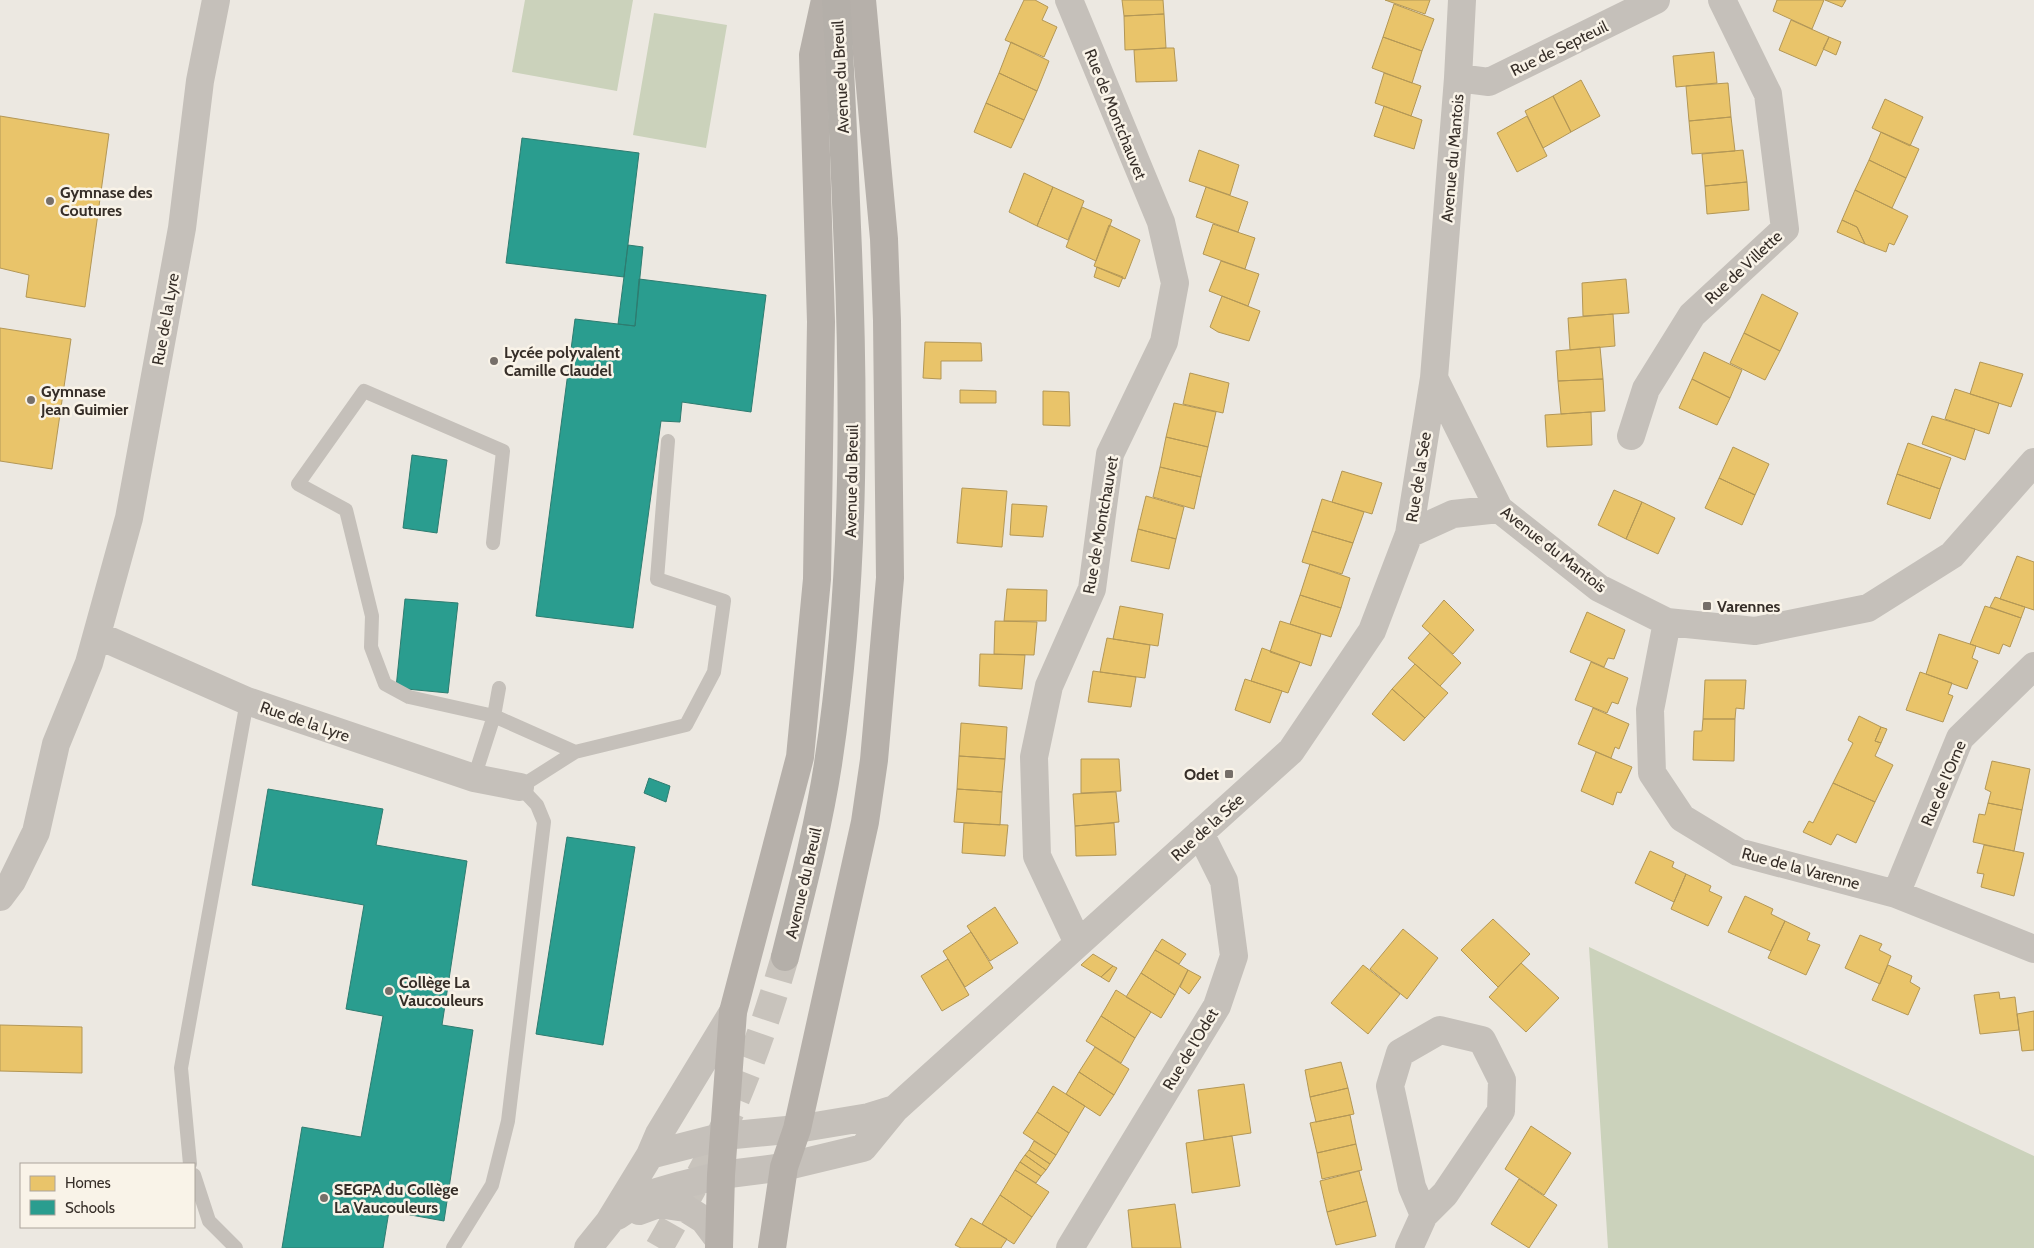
<svg xmlns="http://www.w3.org/2000/svg" width="2034" height="1248" viewBox="0 0 2034 1248" font-family="Cabin,sans-serif">
<rect width="100%" height="100%" fill="#ece8e1"/>
<!-- green -->
<path fill="#cbd2bb" d="M 525,0 L 633,0 L 617,91 L 512,72 Z
M 654,13 L 727,25 L 706,148 L 633,135 Z
M 1589,947 L 2034,1156 L 2034,1248 L 1608,1248 Z"/>
<!-- homes -->
<path fill="#e9c46a" stroke="#b39756" d="M 1024,0 L 1035,0 L 1048,7 L 1042,20 L 1057,27 L 1044,57 L 1005,40 Z
M 1122,0 L 1163,0 L 1164,14 L 1124,16 Z
M 1385,0 L 1430,0 L 1425,14 Z
M 1777,0 L 1824,0 L 1812,29 L 1773,11 Z
M 1825,0 L 1846,0 L 1842,7 Z
M 1394,4 L 1434,19 L 1422,51 L 1383,37 Z
M 1164,14 L 1166,48 L 1125,50 L 1124,16 Z
M 1791,20 L 1829,37 L 1816,66 L 1779,50 Z
M 1383,37 L 1422,51 L 1412,83 L 1372,68 Z
M 1829,37 L 1841,42 L 1836,55 L 1823,49 Z
M 1011,42 L 1049,61 L 1037,91 L 999,73 Z
M 1166,48 L 1174,48 L 1177,81 L 1136,82 L 1134,50 Z
M 1714,52 L 1717,83 L 1676,87 L 1673,56 Z
M 999,73 L 1037,91 L 1024,120 L 986,103 Z
M 1384,73 L 1421,86 L 1411,116 L 1375,103 Z
M 1581,80 L 1600,116 L 1571,132 L 1553,96 Z
M 1728,83 L 1731,117 L 1689,121 L 1686,86 Z
M 1553,96 L 1571,132 L 1543,148 L 1525,111 Z
M 1885,99 L 1923,117 L 1910,146 L 1872,128 Z
M 986,103 L 1024,120 L 1011,148 L 974,132 Z
M 1384,106 L 1422,120 L 1414,149 L 1374,136 Z
M 0,116 L 109,134 L 85,307 L 26,297 L 29,275 L 0,268 Z
M 1527,116 L 1547,156 L 1517,172 L 1497,133 Z
M 1731,117 L 1735,151 L 1692,154 L 1689,121 Z
M 1881,132 L 1919,149 L 1906,178 L 1869,160 Z
M 1199,150 L 1239,165 L 1230,195 L 1189,181 Z
M 1743,150 L 1747,182 L 1705,186 L 1702,154 Z
M 1869,160 L 1906,178 L 1892,208 L 1855,190 Z
M 1024,173 L 1053,187 L 1037,226 L 1009,212 Z
M 1747,182 L 1749,210 L 1707,214 L 1705,186 Z
M 1053,187 L 1084,201 L 1068,240 L 1037,226 Z
M 1206,187 L 1248,202 L 1238,232 L 1196,217 Z
M 1855,190 L 1908,216 L 1894,245 L 1889,243 L 1886,252 L 1865,244 L 1857,227 L 1842,220 Z
M 1082,207 L 1112,220 L 1096,261 L 1066,247 Z
M 1842,220 L 1857,227 L 1865,244 L 1837,232 Z
M 1213,224 L 1255,238 L 1245,269 L 1203,254 Z
M 1109,225 L 1140,240 L 1125,279 L 1094,266 Z
M 1221,261 L 1259,274 L 1248,306 L 1209,291 Z
M 1097,267 L 1123,277 L 1119,287 L 1094,277 Z
M 1626,279 L 1629,313 L 1583,316 L 1582,283 Z
M 1762,294 L 1798,313 L 1780,351 L 1744,333 Z
M 1222,296 L 1260,311 L 1249,341 L 1218,332 L 1210,327 Z
M 1613,314 L 1615,346 L 1570,350 L 1568,318 Z
M 0,328 L 71,339 L 52,469 L 0,461 Z
M 1744,333 L 1780,351 L 1765,380 L 1730,363 Z
M 925,342 L 981,343 L 982,361 L 941,361 L 941,379 L 923,378 Z
M 1600,347 L 1603,379 L 1558,381 L 1556,351 Z
M 1704,352 L 1742,370 L 1730,398 L 1692,379 Z
M 1980,362 L 2023,374 L 2011,407 L 1970,394 Z
M 1190,373 L 1229,383 L 1223,413 L 1183,404 Z
M 1603,379 L 1605,411 L 1561,414 L 1558,381 Z
M 1692,379 L 1730,398 L 1717,425 L 1679,408 Z
M 1955,389 L 1999,403 L 1989,434 L 1945,419 Z
M 960,390 L 996,391 L 996,403 L 960,403 Z
M 1043,391 L 1069,392 L 1070,426 L 1043,425 Z
M 1174,403 L 1216,412 L 1208,447 L 1166,437 Z
M 1591,412 L 1592,445 L 1547,447 L 1545,415 Z
M 1932,416 L 1975,429 L 1965,460 L 1922,444 Z
M 1166,437 L 1208,447 L 1201,477 L 1160,467 Z
M 1908,443 L 1951,458 L 1940,489 L 1897,474 Z
M 1733,447 L 1769,464 L 1755,495 L 1719,478 Z
M 1160,467 L 1201,477 L 1194,509 L 1153,497 Z
M 1342,471 L 1382,483 L 1372,514 L 1332,502 Z
M 1897,474 L 1940,489 L 1930,519 L 1887,504 Z
M 1719,478 L 1755,495 L 1742,525 L 1705,508 Z
M 962,488 L 1007,491 L 1002,547 L 957,543 Z
M 1614,490 L 1642,502 L 1626,539 L 1598,525 Z
M 1146,496 L 1184,507 L 1176,539 L 1138,529 Z
M 1322,499 L 1364,512 L 1353,543 L 1312,531 Z
M 1642,502 L 1675,518 L 1658,554 L 1626,539 Z
M 1012,504 L 1047,506 L 1043,537 L 1010,535 Z
M 1138,529 L 1176,539 L 1169,569 L 1131,561 Z
M 1312,531 L 1353,543 L 1342,574 L 1302,562 Z
M 2017,556 L 2034,562 L 2034,610 L 2000,599 Z
M 1310,564 L 1350,578 L 1341,608 L 1300,595 Z
M 1007,589 L 1047,590 L 1046,621 L 1004,621 Z
M 1300,595 L 1341,608 L 1331,637 L 1290,624 Z
M 1995,597 L 2025,607 L 2021,618 L 1990,607 Z
M 1444,600 L 1474,630 L 1453,654 L 1422,626 Z
M 1120,606 L 1163,614 L 1158,646 L 1113,639 Z
M 1985,606 L 2021,618 L 2010,647 L 2003,644 L 1999,654 L 1970,644 Z
M 1587,612 L 1625,630 L 1614,659 L 1608,658 L 1604,667 L 1570,652 Z
M 995,621 L 1037,622 L 1034,655 L 994,654 Z
M 1280,621 L 1321,634 L 1311,666 L 1270,652 Z
M 1430,633 L 1461,663 L 1440,686 L 1408,658 Z
M 1939,634 L 1976,646 L 1972,658 L 1978,661 L 1967,689 L 1926,674 Z
M 1107,638 L 1150,645 L 1145,678 L 1100,672 Z
M 1262,648 L 1300,662 L 1288,693 L 1251,681 Z
M 980,654 L 1025,655 L 1022,689 L 979,686 Z
M 1591,662 L 1628,678 L 1618,704 L 1612,702 L 1607,713 L 1575,700 Z
M 1415,664 L 1448,693 L 1425,718 L 1392,689 Z
M 1093,671 L 1136,677 L 1131,707 L 1088,702 Z
M 1920,672 L 1952,683 L 1948,694 L 1953,696 L 1943,722 L 1906,710 Z
M 1245,679 L 1282,691 L 1270,723 L 1235,710 Z
M 1705,680 L 1746,680 L 1744,709 L 1736,708 L 1735,719 L 1703,719 Z
M 1392,689 L 1425,718 L 1404,741 L 1372,714 Z
M 1593,708 L 1629,724 L 1619,749 L 1615,747 L 1611,758 L 1578,744 Z
M 1859,716 L 1881,727 L 1875,741 L 1881,743 L 1875,756 L 1893,765 L 1875,802 L 1833,783 L 1853,743 L 1848,740 Z
M 1703,719 L 1735,719 L 1734,761 L 1693,760 L 1694,731 L 1702,731 Z
M 961,723 L 1007,727 L 1005,759 L 959,756 Z
M 1881,727 L 1887,729 L 1881,743 L 1875,741 Z
M 1596,752 L 1632,767 L 1621,793 L 1617,792 L 1613,805 L 1581,791 Z
M 959,756 L 1005,759 L 1002,792 L 957,789 Z
M 1081,759 L 1119,759 L 1121,791 L 1081,793 Z
M 1992,761 L 2030,769 L 2022,810 L 1988,803 L 1991,792 L 1985,789 Z
M 1833,783 L 1875,802 L 1856,843 L 1837,834 L 1831,845 L 1803,832 L 1809,821 L 1813,823 Z
M 957,789 L 1002,792 L 1000,825 L 954,822 Z
M 1116,792 L 1119,822 L 1075,826 L 1073,794 Z
M 1988,803 L 2022,810 L 2014,851 L 1973,842 L 1979,814 L 1985,815 Z
M 964,823 L 1008,825 L 1005,856 L 962,853 Z
M 1114,823 L 1116,855 L 1076,856 L 1075,826 Z
M 1984,845 L 2024,853 L 2014,896 L 1981,887 L 1984,874 L 1977,873 Z
M 1650,851 L 1674,862 L 1672,867 L 1686,874 L 1674,902 L 1635,883 Z
M 1686,874 L 1711,886 L 1709,891 L 1722,897 L 1708,926 L 1671,909 Z
M 1745,896 L 1773,909 L 1771,914 L 1785,921 L 1771,951 L 1728,932 Z
M 995,907 L 1018,943 L 990,961 L 967,926 Z
M 1493,919 L 1530,954 L 1498,987 L 1461,950 Z
M 1785,921 L 1810,933 L 1807,940 L 1820,945 L 1806,975 L 1768,958 Z
M 1403,929 L 1438,958 L 1407,999 L 1370,969 Z
M 971,932 L 993,968 L 965,987 L 943,951 Z
M 1860,935 L 1882,944 L 1879,950 L 1891,956 L 1880,984 L 1845,968 Z
M 1162,939 L 1186,954 L 1179,964 L 1155,950 Z
M 1155,950 L 1188,970 L 1175,995 L 1141,973 Z
M 1093,954 L 1113,966 L 1101,977 L 1081,965 Z
M 948,959 L 969,995 L 942,1011 L 921,976 Z
M 1521,963 L 1559,998 L 1526,1032 L 1489,997 Z
M 1363,965 L 1400,994 L 1368,1034 L 1331,1003 Z
M 1888,965 L 1912,976 L 1910,982 L 1920,988 L 1908,1015 L 1872,1000 Z
M 1113,966 L 1117,968 L 1109,982 L 1101,977 Z
M 1188,970 L 1201,977 L 1189,994 L 1180,987 Z
M 1141,973 L 1175,995 L 1161,1018 L 1126,997 Z
M 1116,990 L 1151,1012 L 1135,1038 L 1101,1016 Z
M 1999,992 L 2000,999 L 2015,997 L 2019,1030 L 1980,1034 L 1974,995 Z
M 2034,1011 L 2034,1050 L 2022,1051 L 2017,1014 Z
M 1101,1016 L 1135,1038 L 1121,1063 L 1086,1041 Z
M 0,1025 L 82,1027 L 82,1073 L 0,1071 Z
M 1095,1047 L 1129,1069 L 1114,1095 L 1079,1072 Z
M 1341,1062 L 1348,1088 L 1310,1097 L 1305,1070 Z
M 1079,1072 L 1114,1095 L 1100,1116 L 1066,1094 Z
M 1244,1084 L 1251,1133 L 1204,1140 L 1198,1090 Z
M 1053,1086 L 1085,1106 L 1069,1133 L 1037,1112 Z
M 1348,1088 L 1354,1114 L 1316,1122 L 1310,1097 Z
M 1037,1112 L 1069,1133 L 1056,1155 L 1023,1133 Z
M 1350,1115 L 1356,1144 L 1317,1153 L 1310,1123 Z
M 1531,1126 L 1571,1153 L 1544,1195 L 1505,1169 Z
M 1232,1136 L 1240,1186 L 1192,1193 L 1186,1143 Z
M 1034,1141 L 1056,1155 L 1050,1164 L 1029,1150 Z
M 1356,1144 L 1362,1170 L 1322,1179 L 1317,1153 Z
M 1029,1150 L 1050,1164 L 1046,1170 L 1025,1155 Z
M 1025,1155 L 1046,1170 L 1041,1176 L 1020,1162 Z
M 1020,1162 L 1041,1176 L 1036,1183 L 1015,1170 Z
M 1015,1170 L 1049,1192 L 1032,1217 L 1000,1195 Z
M 1359,1171 L 1367,1201 L 1327,1212 L 1320,1181 Z
M 1519,1179 L 1557,1205 L 1529,1248 L 1491,1224 Z
M 1000,1195 L 1032,1217 L 1014,1244 L 982,1224 Z
M 1367,1201 L 1376,1236 L 1336,1245 L 1327,1212 Z
M 1175,1204 L 1181,1248 L 1132,1248 L 1128,1210 Z
M 971,1218 L 1007,1239 L 1001,1248 L 961,1248 L 955,1245 Z"/>
<!-- schools -->
<path fill="#2a9d8f" stroke="#2e7c70" d="M 522,138 L 639,153 L 624,277 L 506,263 Z
M 628,245 L 643,247 L 635,326 L 618,324 Z
M 639,279 L 766,295 L 751,412 L 682,402 L 680,422 L 661,421 L 633,628 L 536,616 L 575,319 L 635,326 Z
M 412,455 L 447,460 L 437,533 L 403,528 Z
M 405,599 L 458,603 L 448,693 L 396,688 Z
M 649,778 L 670,786 L 666,802 L 644,793 Z
M 268,789 L 383,809 L 376,845 L 467,861 L 442,1025 L 473,1030 L 444,1221 L 389,1211 L 383,1248 L 282,1248 L 302,1127 L 361,1137 L 383,1016 L 346,1009 L 364,905 L 252,885 Z
M 567,837 L 635,847 L 603,1045 L 536,1034 Z"/>
<g fill="none" stroke-linecap="round" stroke-linejoin="round">
<!-- primary-tunnel -->
<path stroke="#c8c3bc" stroke-width="28" stroke-dasharray="28 14" stroke-linecap="butt" d="M 659,1248 C 676,1218 693,1188 709,1158 C 741,1094 765,1026 785,957"/>
<!-- lane -->
<path stroke="#c5c0ba" stroke-width="14" d="M 499,688 L 494,716 L 575,752 L 686,725 L 714,672 L 724,601 L 657,579 L 668,441
M 474,778 L 494,716 L 409,697 L 385,684 L 371,647 L 372,616 L 346,510 L 298,484 L 364,391 L 503,451 L 493,543
M 190,1164 L 181,1068 L 247,701
M 194,1175 L 209,1221 L 236,1248
M 453,1248 L 492,1185 L 508,1121 L 544,822 L 537,805 L 520,787 L 575,752"/>
<!-- street -->
<path stroke="#c5c0ba" stroke-width="28" d="M 1069,0 L 1161,222 L 1175,283 L 1164,342 L 1110,454 L 1092,589 L 1049,686 L 1034,757 L 1037,856 L 1078,943
M 1462,0 L 1458,78 L 1434,378 L 1499,509 L 1599,588 L 1667,622 L 1755,631 L 1868,608 L 1952,555 L 2034,462
M 1458,78 L 1489,82 L 1656,0
M 1631,436 L 1646,389 L 1692,315 L 1785,229 L 1768,94 L 1722,0
M 1409,534 L 1453,514 L 1499,509
M 1667,622 L 1650,710 L 1652,773 L 1682,818 L 1738,852 L 1896,894 L 2034,949
M 97,635 L 247,701 L 474,778 L 520,787
M 1896,894 L 1960,738 L 2034,666
M 0,897 L 12,881 L 36,832 L 56,744 L 89,663 L 129,518 L 182,228 L 200,81 L 216,0
M 650,1155 L 659,1134 L 733,1012
M 639,1211 L 658,1204 L 685,1208 L 704,1220 L 719,1240
M 617,1216 L 650,1194 L 681,1185 L 721,1175 L 784,1167 L 863,1148 L 895,1109
M 588,1248 L 609,1222 L 650,1155 L 724,1136 L 797,1129 L 869,1117 L 895,1109 L 1291,751 L 1372,631 L 1409,534 L 1434,378
M 1070,1248 L 1217,1006 L 1234,956 L 1224,881 L 1200,833
M 1409,1248 L 1424,1215 L 1445,1194 L 1501,1111 L 1502,1080 L 1482,1040 L 1440,1030 L 1400,1053 L 1390,1086 L 1412,1187 L 1424,1215"/>
<!-- secondary -->
<path stroke="#b6b0aa" stroke-width="28" d="M 719,1248 L 721,1175 L 733,1012 L 800,757 L 817,579 L 821,322 L 813,55 L 825,0
M 772,1248 L 784,1167 L 797,1129 L 865,822 L 874,760 L 890,578 L 887,321 L 884,239 L 862,0"/>
<!-- primary -->
<path stroke="#b4afa9" stroke-width="28" d="M 785,957 C 801,893 818,829 828,764 C 855,586 855,407 847,227 C 844,151 841,76 836,0"/>
</g>
<!-- markers -->
<g fill="#766f69" stroke="#f9f3e8" stroke-width="2">
<circle cx="50" cy="201" r="5"/>
<circle cx="494" cy="361" r="5"/>
<circle cx="31" cy="400" r="5"/>
<rect x="1702" y="601" width="10" height="10" rx="2.5"/>
<rect x="1224" y="769" width="10" height="10" rx="2.5"/>
<circle cx="389" cy="991" r="5"/>
<circle cx="324" cy="1198" r="5"/>
</g>
<g text-anchor="middle" stroke-width="5" stroke-linejoin="round" paint-order="stroke">
<!-- street labels -->
<g font-size="16" fill="#362e28" stroke="#f9f3e8">
<text transform="translate(1559 48) rotate(-26)" y="6">Rue de Septeuil</text>
<text transform="translate(840 77) rotate(-93)" y="6">Avenue du Breuil</text>
<text transform="translate(1116 114) rotate(68)" y="6">Rue de Montchauvet</text>
<text transform="translate(1452 158) rotate(-85)" y="6">Avenue du Mantois</text>
<text transform="translate(1743 267) rotate(-43)" y="6">Rue de Villette</text>
<text transform="translate(165 319) rotate(-80)" y="6">Rue de la Lyre</text>
<text transform="translate(1418 477) rotate(-81)" y="6">Rue de la Sée</text>
<text transform="translate(851 481) rotate(-89)" y="6">Avenue du Breuil</text>
<text transform="translate(1100 525) rotate(-80)" y="6">Rue de Montchauvet</text>
<text transform="translate(1554 549) rotate(38)" y="6">Avenue du Mantois</text>
<text transform="translate(305 721) rotate(19)" y="6">Rue de la Lyre</text>
<text transform="translate(1943 783) rotate(-67)" y="6">Rue de l'Orne</text>
<text transform="translate(1207 827) rotate(-42)" y="6">Rue de la Sée</text>
<text transform="translate(1801 868) rotate(15)" y="6">Rue de la Varenne</text>
<text transform="translate(803 883) rotate(-77)" y="6">Avenue du Breuil</text>
<text transform="translate(1190 1049) rotate(-59)" y="6">Rue de l'Odet</text>
</g>
<!-- poi labels -->
<g font-size="16" font-weight="bold" fill="#362e28" stroke="#f9f3e8" text-anchor="start">
<text x="60" y="198">Gymnase des<tspan x="60" dy="18">Coutures</tspan></text>
<text x="504" y="358">Lycée polyvalent<tspan x="504" dy="18">Camille Claudel</tspan></text>
<text x="41" y="397">Gymnase<tspan x="41" dy="18">Jean Guimier</tspan></text>
<text x="1717" y="612">Varennes</text>
<text x="1219" y="780" text-anchor="end">Odet</text>
<text x="399" y="988">Collège La<tspan x="399" dy="18">Vaucouleurs</tspan></text>
<text x="334" y="1195">SEGPA du Collège<tspan x="334" dy="18">La Vaucouleurs</tspan></text>
</g>
</g>
<!-- legend -->
<rect x="20" y="1163" width="175" height="65" fill="#f9f3e8" stroke="#aba49b"/>
<rect x="30" y="1176" width="25" height="15" fill="#e9c46a" stroke="#aba49b"/>
<text x="65" y="1188" font-size="15" fill="#362e28">Homes</text>
<rect x="30" y="1200" width="25" height="15" fill="#2a9d8f" stroke="#aba49b"/>
<text x="65" y="1213" font-size="15" fill="#362e28">Schools</text>
</svg>
